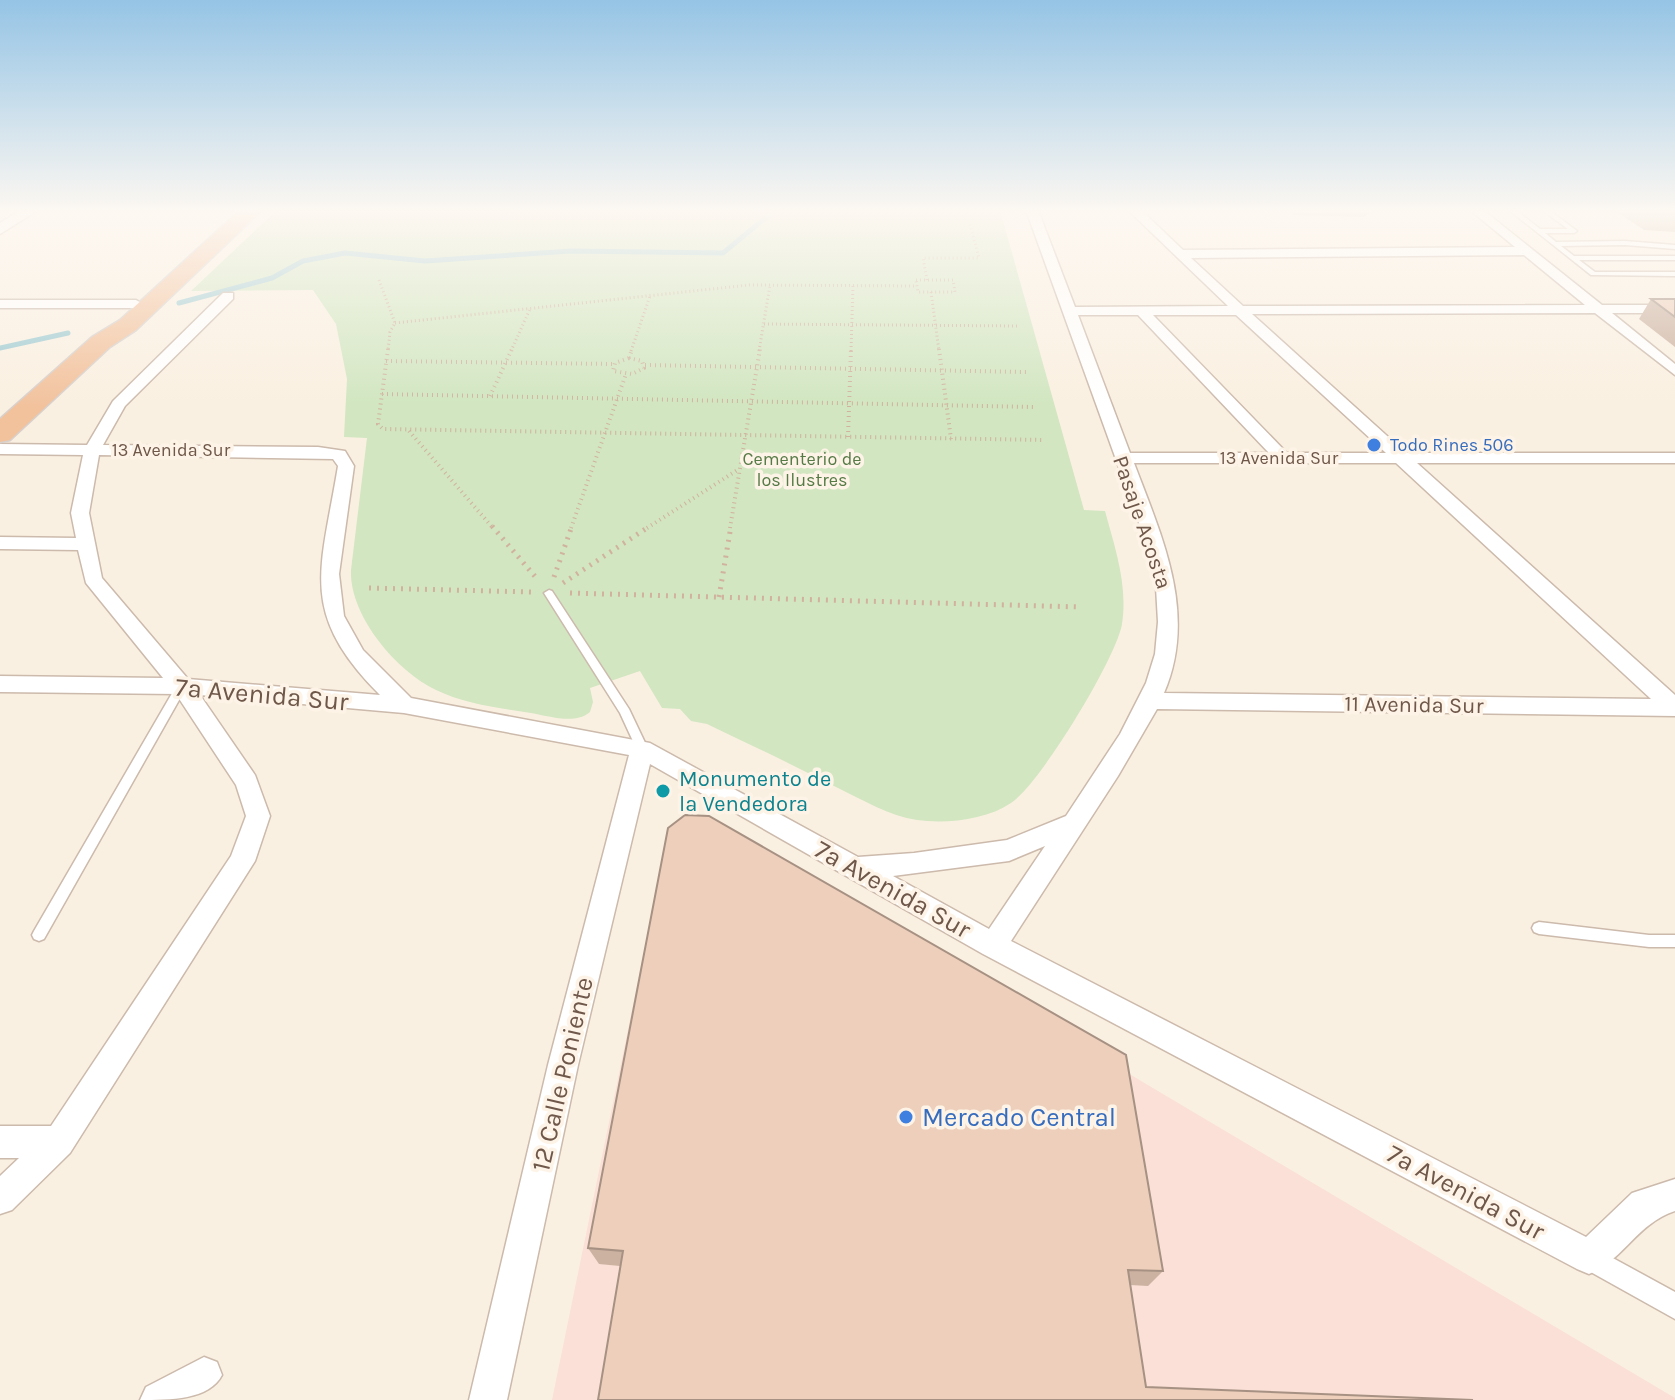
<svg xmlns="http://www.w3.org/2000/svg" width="1675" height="1400" viewBox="0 0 1675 1400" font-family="Karla,sans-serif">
<rect width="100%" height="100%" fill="#faf0e1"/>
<!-- commercial -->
<path fill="#fae0d6" d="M 700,819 L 1675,1398 L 1675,1400 L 552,1400 L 668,835 Z"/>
<!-- green -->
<path fill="#d1e6c1" d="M 277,210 L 1000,210 L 1084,510 L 1105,511 C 1115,548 1128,585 1122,624 C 1116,659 1040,784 1011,803 C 986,820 946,824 917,820 C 889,816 863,800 838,788 C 795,766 751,745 707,724 L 691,721 L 680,709 L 662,708 L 640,671 L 590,688 L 593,702 L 590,712 C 575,725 549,716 531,713 C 499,708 465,704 436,690 C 396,671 349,615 351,570 L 367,438 L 344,437 L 347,379 L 336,324 L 313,290 L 191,291 Z"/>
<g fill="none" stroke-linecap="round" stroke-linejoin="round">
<!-- stream -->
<path stroke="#9fcbd2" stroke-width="5" d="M 179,303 L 272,278 L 303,261 L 345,253 L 425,261 L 571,251 L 723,253 L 775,210
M 0,348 L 68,333"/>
<defs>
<path id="service" d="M 1509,210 L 1516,210 L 1540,229 L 1568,229 L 1542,210 L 1549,210 L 1577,231 L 1574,233 L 1545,233 L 1556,242 L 1625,241 L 1675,245 L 1675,249 L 1625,245 L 1561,246 L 1574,256 L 1675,256 L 1675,260 L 1579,260 L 1595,272 L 1675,272 L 1675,276 L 1591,275 Z
M 549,590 L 552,591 L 629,709 L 648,749 L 646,752 L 638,752 L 620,713 L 544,593 Z
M 182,682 L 187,686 L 44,939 L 39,941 L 34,939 L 32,935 L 34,931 L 178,683 Z
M 1539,922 L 1649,935 L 1675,935 L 1675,947 L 1649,947 L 1539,934 L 1534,932 L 1532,928 L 1534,924 Z"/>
<path id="pedestrian" d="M 1589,1245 L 1675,1292 L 1675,1319 L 1580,1266 L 1577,1257 L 1580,1248 Z"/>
<path id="minor" d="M 1026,210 L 1038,210 L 1075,307 L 1228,306 L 1128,210 L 1141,210 L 1183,250 L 1515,247 L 1470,210 L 1483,210 L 1602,305 L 1675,305 L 1675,313 L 1612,313 L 1675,364 L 1675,375 L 1595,313 L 1252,314 L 1406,453 L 1675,453 L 1675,463 L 1417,463 L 1675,695 L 1675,716 L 1157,709 L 1118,776 L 1011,941 L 1586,1237 L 1632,1193 L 1675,1179 L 1675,1211 C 1636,1224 1624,1260 1589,1274 L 1577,1269 L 983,954 L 650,764 L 578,1065 L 507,1400 L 469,1400 L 548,1065 L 629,755 L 404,713 L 200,695 L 255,775 L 270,816 L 255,861 L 70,1153 L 12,1210 L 0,1214 L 0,1176 L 19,1158 L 0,1158 L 0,1126 L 51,1126 L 231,856 L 246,816 L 236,785 L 176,694 L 0,692 L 0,676 L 163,678 L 86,583 L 78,550 L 0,549 L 0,537 L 76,538 L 71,513 L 83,455 L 0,454 L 0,444 L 87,445 L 113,401 L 223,293 L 233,293 L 233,299 L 125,406 L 103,445 L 318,447 L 345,451 L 354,466 L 339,574 L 344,616 L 363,650 L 411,698 L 650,743 L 858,857 L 914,853 L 1007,840 L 1066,816 L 1120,734 L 1146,683 L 1155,654 L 1158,622 L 1156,587 L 1148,548 ZM 1524,255 L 1585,305 L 1243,306 L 1191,258 ZM 1078,315 L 1138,315 L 1269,453 L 1130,453 ZM 1153,315 L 1236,315 L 1386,453 L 1287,453 ZM 99,455 L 333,459 L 338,466 C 321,570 297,612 380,695 L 188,679 L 102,578 L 89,513 ZM 1134,463 L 1396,463 L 1651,699 L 1164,693 C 1198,614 1162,537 1134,463 ZM 1045,846 L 989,929 L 893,876 L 1009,861 Z
M 0,300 L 136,300 L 143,304 L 136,308 L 0,308 Z
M 204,1357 L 217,1362 L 222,1375 C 209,1400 170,1400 140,1400 L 146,1387 Z"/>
<path id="tertiary" d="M 21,210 L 38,210 L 0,234 L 0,223 Z"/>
<path id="trunk" d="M 240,210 L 262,210 L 136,330 L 110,347 L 10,440 L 0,442 L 0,419 L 92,337 L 120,320 Z"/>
</defs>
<!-- service casing -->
<use href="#service" stroke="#ccbaac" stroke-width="3"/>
<!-- pedestrian casing -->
<use href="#pedestrian" stroke="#ccbaac" stroke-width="3"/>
<!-- minor casing -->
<use href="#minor" stroke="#ccbaac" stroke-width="3"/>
<!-- tertiary casing -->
<use href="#tertiary" stroke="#ccbaac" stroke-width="3"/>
<!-- trunk casing -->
<use href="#trunk" stroke="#d7d0cc" stroke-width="3"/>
<!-- path-far2 -->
<path stroke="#d1b29f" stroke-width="3" stroke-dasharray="1 3" stroke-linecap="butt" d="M 379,280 L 395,323 L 390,332 L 388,351
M 916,280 L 953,280 L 955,292 L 918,292 Z
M 927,280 L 923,258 L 979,258 L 970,224
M 931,292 L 939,351
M 395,323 L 749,285 L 917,286
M 764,324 L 1018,326
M 511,351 L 530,309
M 631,351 L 650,296
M 759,351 L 770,285
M 851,351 L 853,285"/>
<!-- path-far1 -->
<path stroke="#d1b29f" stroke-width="4" stroke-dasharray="1 4" stroke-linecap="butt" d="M 388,349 L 378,424 L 383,429 L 1044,440
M 939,349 L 951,439
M 629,358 L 642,361 L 644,368 L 632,374 L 613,371 L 615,363 Z
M 629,358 L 632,349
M 386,361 L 613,364
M 645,365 L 1026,372
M 382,394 L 1034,407
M 490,396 L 512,349
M 409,431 L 493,528
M 848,437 L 851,349
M 571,528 L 626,374
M 647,528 L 739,469
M 730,528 L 760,349"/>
<!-- path -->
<path stroke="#d1b29f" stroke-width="5" stroke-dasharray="2 6" stroke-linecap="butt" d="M 492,526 L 538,580
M 554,577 L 572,526
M 563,583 L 650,526
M 369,588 L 532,592
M 570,593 L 1081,607
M 719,597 L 731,526"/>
<!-- service -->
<use href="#service" fill="#fff" fill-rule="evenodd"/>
<!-- pedestrian -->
<use href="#pedestrian" fill="#fff" fill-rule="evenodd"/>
<!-- minor -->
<use href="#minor" fill="#fff" fill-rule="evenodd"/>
<!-- tertiary -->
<use href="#tertiary" fill="#fff" fill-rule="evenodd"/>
<!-- trunk -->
<use href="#trunk" fill="#f2c29d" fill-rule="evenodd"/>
</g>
<!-- wall -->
<path fill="#ccb2a1" d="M 1289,210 L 1374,210 L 1363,217 L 1294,215 Z
M 1614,210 L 1675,210 L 1675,232 L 1644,230 Z
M 1651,299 L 1675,299 L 1675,347 L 1639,319 Z
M 588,1248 L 1163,1271 L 1148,1286 L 1130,1285 L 598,1400 L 620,1266 L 599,1264 Z"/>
<!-- shaded-wall -->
<path fill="#a69183" d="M 1366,210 L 1374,210 L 1363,217 Z"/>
<!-- building -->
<path fill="#edcfbb" stroke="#a69183" stroke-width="2" d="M 1651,299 L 1675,299 L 1675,317 Z
M 685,815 L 709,816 L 1126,1055 L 1163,1271 L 1128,1270 L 1146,1387 L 1473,1400 L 598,1400 L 623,1251 L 588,1248 L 668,828 Z"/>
<!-- sky -->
<linearGradient id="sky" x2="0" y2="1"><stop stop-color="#95c4e5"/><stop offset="0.52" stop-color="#fdf8f2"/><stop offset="1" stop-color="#fdf8f2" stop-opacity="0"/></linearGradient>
<rect width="1675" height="406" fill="url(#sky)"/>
<!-- markers -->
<g fill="#3f7fe0" stroke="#fdf4e7" stroke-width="3">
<circle cx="1374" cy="445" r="8"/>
<circle cx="906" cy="1117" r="8"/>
</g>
<circle fill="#0f9aa8" stroke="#fdf4e7" stroke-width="3" cx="663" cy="791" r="8"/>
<g text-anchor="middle" stroke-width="7" stroke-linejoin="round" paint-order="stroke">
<!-- far-shop labels -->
<g font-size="18" fill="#366cbe" stroke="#fdf4e7" text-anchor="start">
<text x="1390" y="451">Todo Rines 506</text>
</g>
<!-- far-street labels -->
<g font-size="18" fill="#6f574a" stroke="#fdf4e7">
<text x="171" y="456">13 Avenida Sur</text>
<text x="1279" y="464">13 Avenida Sur</text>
</g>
<!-- far-park labels -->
<g font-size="18" fill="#567a46" stroke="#fdf4e7">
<text x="802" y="465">Cementerio de<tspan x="802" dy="21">los Ilustres</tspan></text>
</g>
<!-- street labels -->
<g font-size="22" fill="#6f574a" stroke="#fdf4e7">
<text transform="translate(1143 522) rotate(71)" y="8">Pasaje Acosta</text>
<text transform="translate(1414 704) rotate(1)" y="8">11 Avenida Sur</text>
</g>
<!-- culture labels -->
<g font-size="22" fill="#0d838f" stroke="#fdf4e7" text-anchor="start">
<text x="679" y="786">Monumento de<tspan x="679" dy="25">la Vendedora</tspan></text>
</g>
<!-- near-street labels -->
<g font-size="26" fill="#6f574a" stroke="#fdf4e7">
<text transform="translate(262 694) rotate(5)" y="9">7a Avenida Sur</text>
<text transform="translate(893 889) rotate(29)" y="9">7a Avenida Sur</text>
<text transform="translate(562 1074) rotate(-77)" y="9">12 Calle Poniente</text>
<text transform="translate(1466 1192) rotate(28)" y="9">7a Avenida Sur</text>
</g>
<!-- near-shop labels -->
<g font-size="26" fill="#366cbe" stroke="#fdf4e7" text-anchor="start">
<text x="922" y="1126">Mercado Central</text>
</g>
</g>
</svg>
